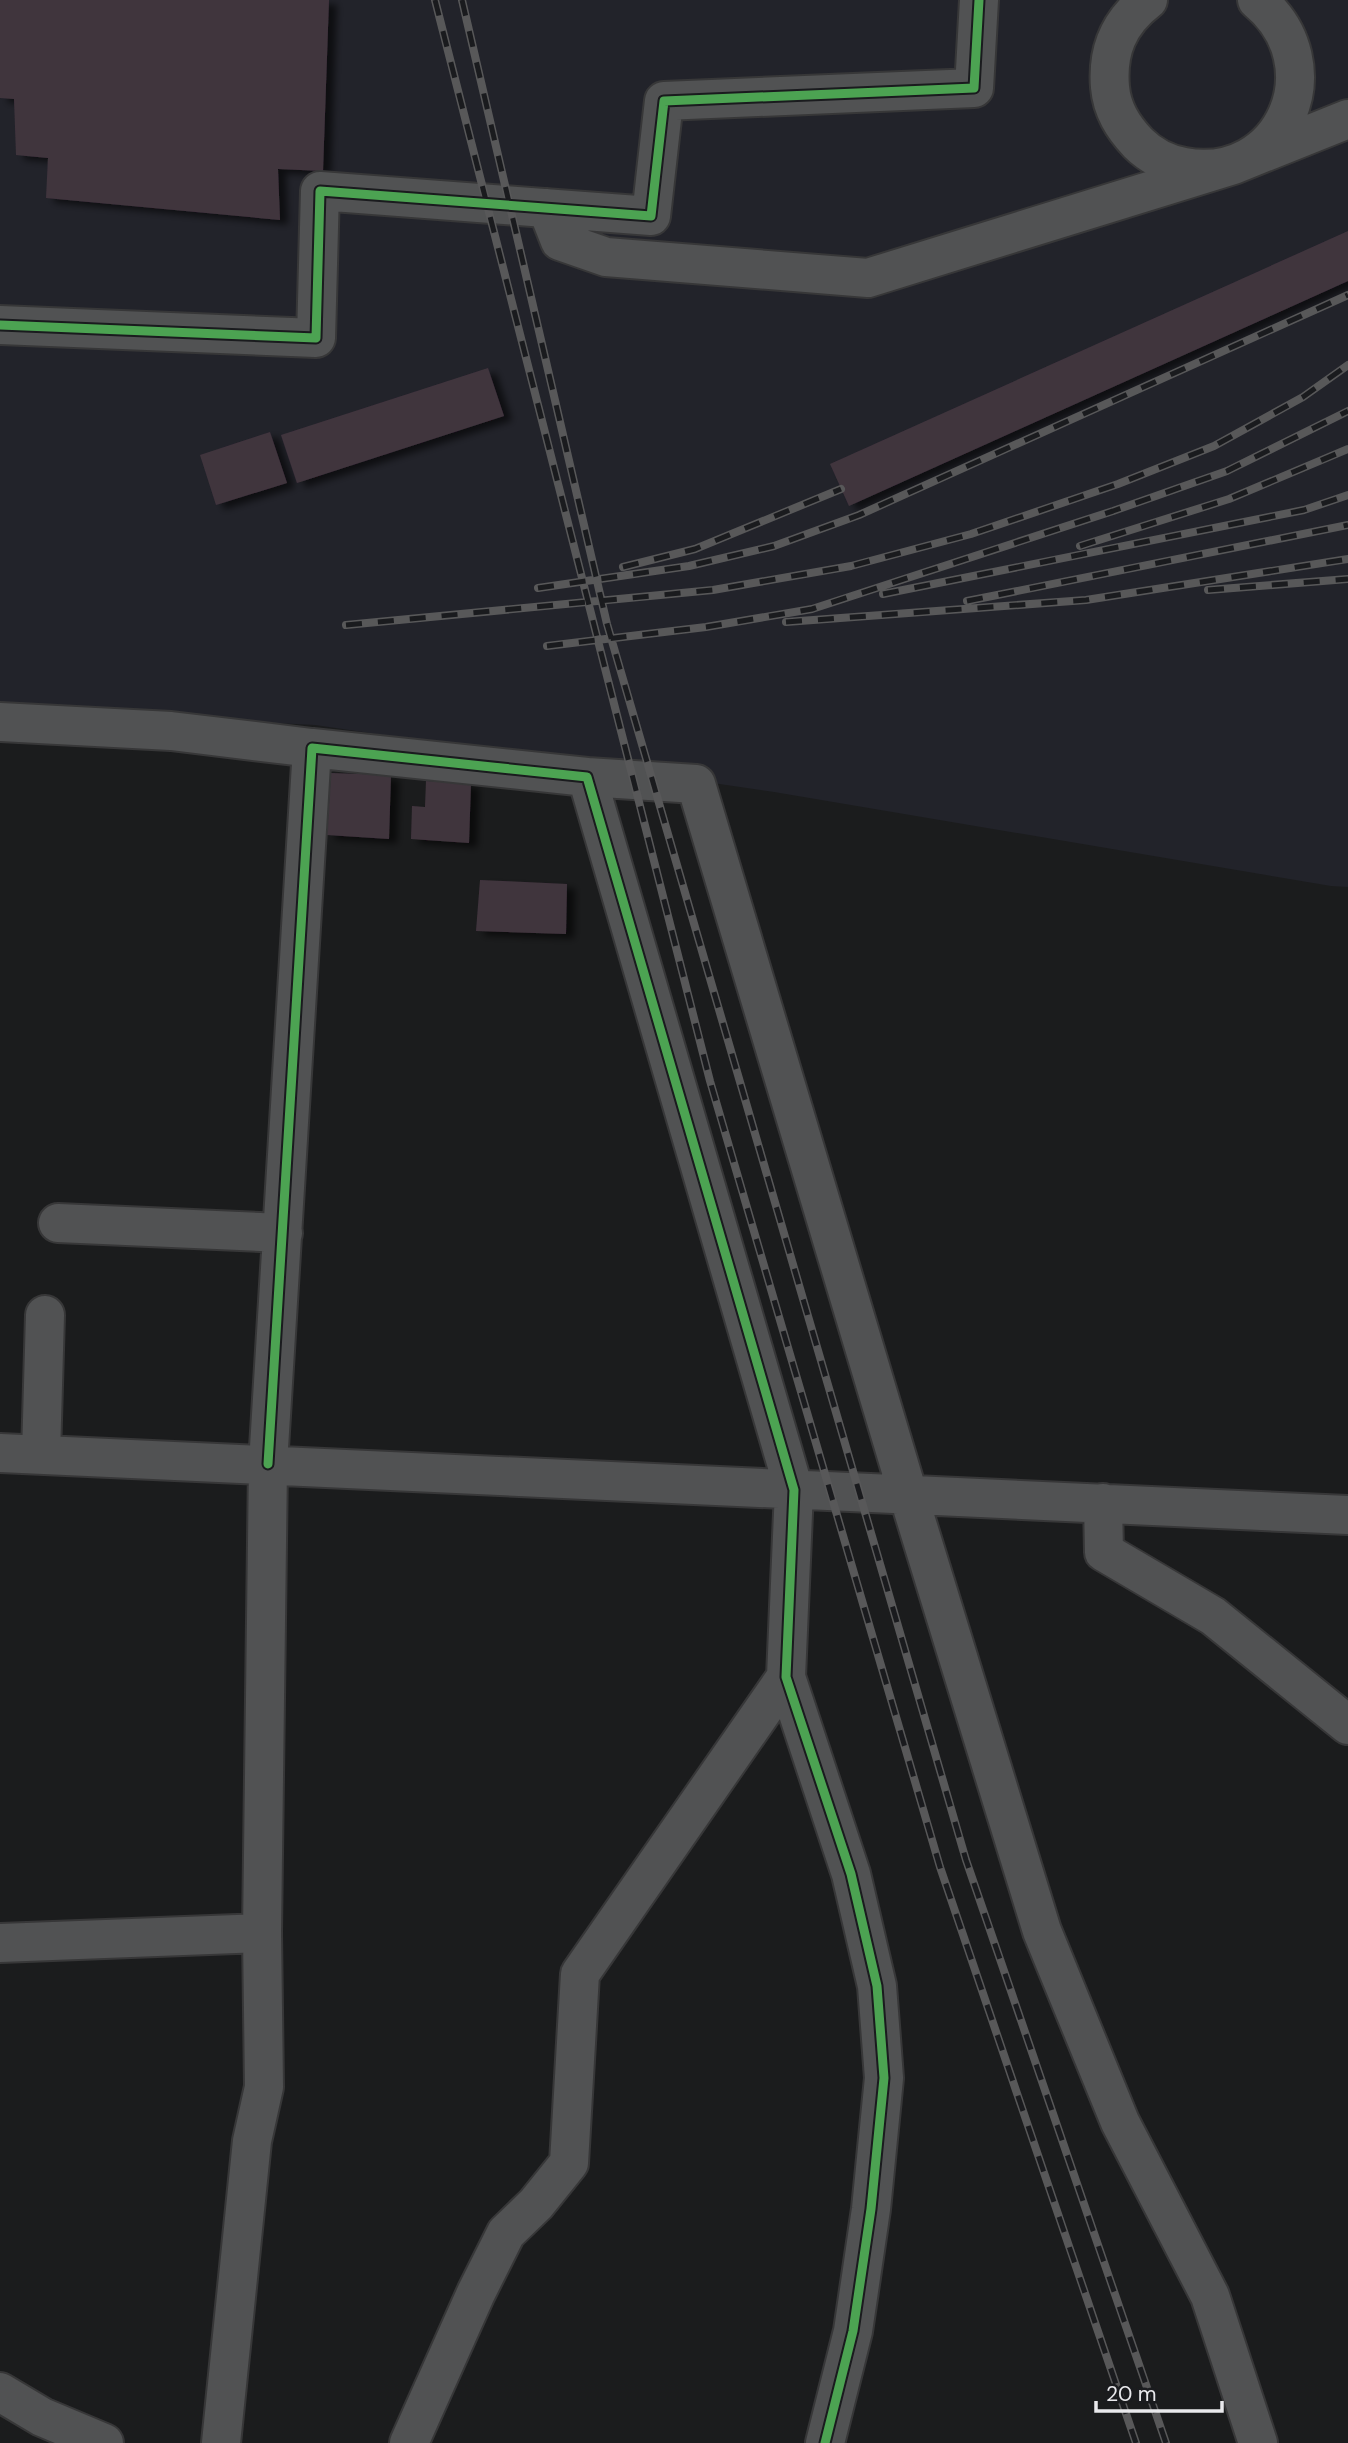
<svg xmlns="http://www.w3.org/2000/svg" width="1348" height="2443" viewBox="0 0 1348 2443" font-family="'DM Sans',sans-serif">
<defs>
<filter id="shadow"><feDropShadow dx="8" dy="4.5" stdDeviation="3.5" flood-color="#0009"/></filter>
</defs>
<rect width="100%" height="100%" fill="#1b1c1d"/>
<!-- built -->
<path fill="#22232a" d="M 0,0 L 1348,0 L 1348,887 L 1331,886 L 774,792 L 315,725 L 0,710 Z"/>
<!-- building -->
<path fill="#41343e" filter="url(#shadow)" d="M 0,0 L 329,0 L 323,171 L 278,169 L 280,220 L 46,198 L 48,158 L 16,155 L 14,99 L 0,98 Z
M 1348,231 L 1348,281 L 849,506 L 830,464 Z
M 488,368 L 504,416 L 297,483 L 281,435 Z
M 270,432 L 287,483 L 216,505 L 200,455 Z
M 331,773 L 391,775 L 389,839 L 327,835 Z
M 426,781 L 471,783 L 469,843 L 411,839 L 412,806 L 425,807 Z
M 480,880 L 567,884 L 566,934 L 476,931 Z"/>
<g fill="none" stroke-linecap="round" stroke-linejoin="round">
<defs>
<path id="minor" d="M 1148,0 C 1118,23 1107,51 1110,87 C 1112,110 1123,127 1138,143 C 1150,155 1167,164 1184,167 C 1284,185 1335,64 1257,0
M 547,208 L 560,241 L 606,257 L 868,278 L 1233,165 L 1348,119
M 0,325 L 316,338 L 320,191 L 651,216 L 664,101 L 974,88 L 979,0
M 0,722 L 171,731 L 312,748
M 587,777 L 696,784 L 908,1494 L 1042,1931 L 1120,2122 L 1210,2296 L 1258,2443
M 58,1223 L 283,1233
M 0,1453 L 1348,1515
M 41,1455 L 45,1315
M 1103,1503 L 1104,1552 L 1213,1616 L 1348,1725
M 0,1943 L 262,1933
M 0,2392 L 42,2417 L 104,2443
M 221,2443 L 252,2141 L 264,2087 L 262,1933 L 268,1464 L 312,748 L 587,777 L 794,1490 L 786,1677 L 851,1874 L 877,1986 L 884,2078 L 871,2209 L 853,2331 L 825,2443
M 409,2443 L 476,2293 L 506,2233 L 536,2204 L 569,2163 L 580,1974 L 786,1677"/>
</defs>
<!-- minor casing -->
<use href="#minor" stroke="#373738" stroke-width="42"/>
<!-- minor -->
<use href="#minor" stroke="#515253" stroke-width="38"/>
<defs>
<path id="rail" d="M 435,0 L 710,1081 L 940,1867 L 1136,2443
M 462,0 L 607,624 L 966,1860 L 1166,2443
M 1080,546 L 1229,499 L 1348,449
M 623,567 L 695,549 L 841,489
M 538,588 L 689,566 L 774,546 L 859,515 L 1348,295
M 1208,590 L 1348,579
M 883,594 L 1304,510 L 1348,495
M 967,601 L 1348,525
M 786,622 L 1086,600 L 1348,559
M 346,625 L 713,590 L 851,566 L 971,534 L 1118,484 L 1214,446 L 1303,397 L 1348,365
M 547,646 L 706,627 L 812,609 L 1113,511 L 1227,471 L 1348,411"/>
</defs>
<!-- rail casing -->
<use href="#rail" stroke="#585859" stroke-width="8"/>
<!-- rail -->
<use href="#rail" stroke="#1a1b1e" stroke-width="5" stroke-dasharray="16" stroke-linecap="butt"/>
<defs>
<path id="cycleway" d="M 0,325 L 316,338 L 320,191 L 651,216 L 664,101 L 974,88 L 979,0
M 268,1464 L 312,748 L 587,777 L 794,1490 L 786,1677 L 851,1874 L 877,1986 L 884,2078 L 871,2209 L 853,2331 L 825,2443"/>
</defs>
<!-- cycleway casing -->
<use href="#cycleway" stroke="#1a1b1e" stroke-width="13"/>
<!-- cycleway -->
<use href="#cycleway" stroke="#4ca352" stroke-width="9"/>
</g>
<!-- scale -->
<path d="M1096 2401v10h126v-10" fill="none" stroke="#e9e9ec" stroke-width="3.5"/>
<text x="1106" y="2401" font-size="21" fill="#e9e9ec" stroke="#1a1b1e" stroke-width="5" paint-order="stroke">20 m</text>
</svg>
